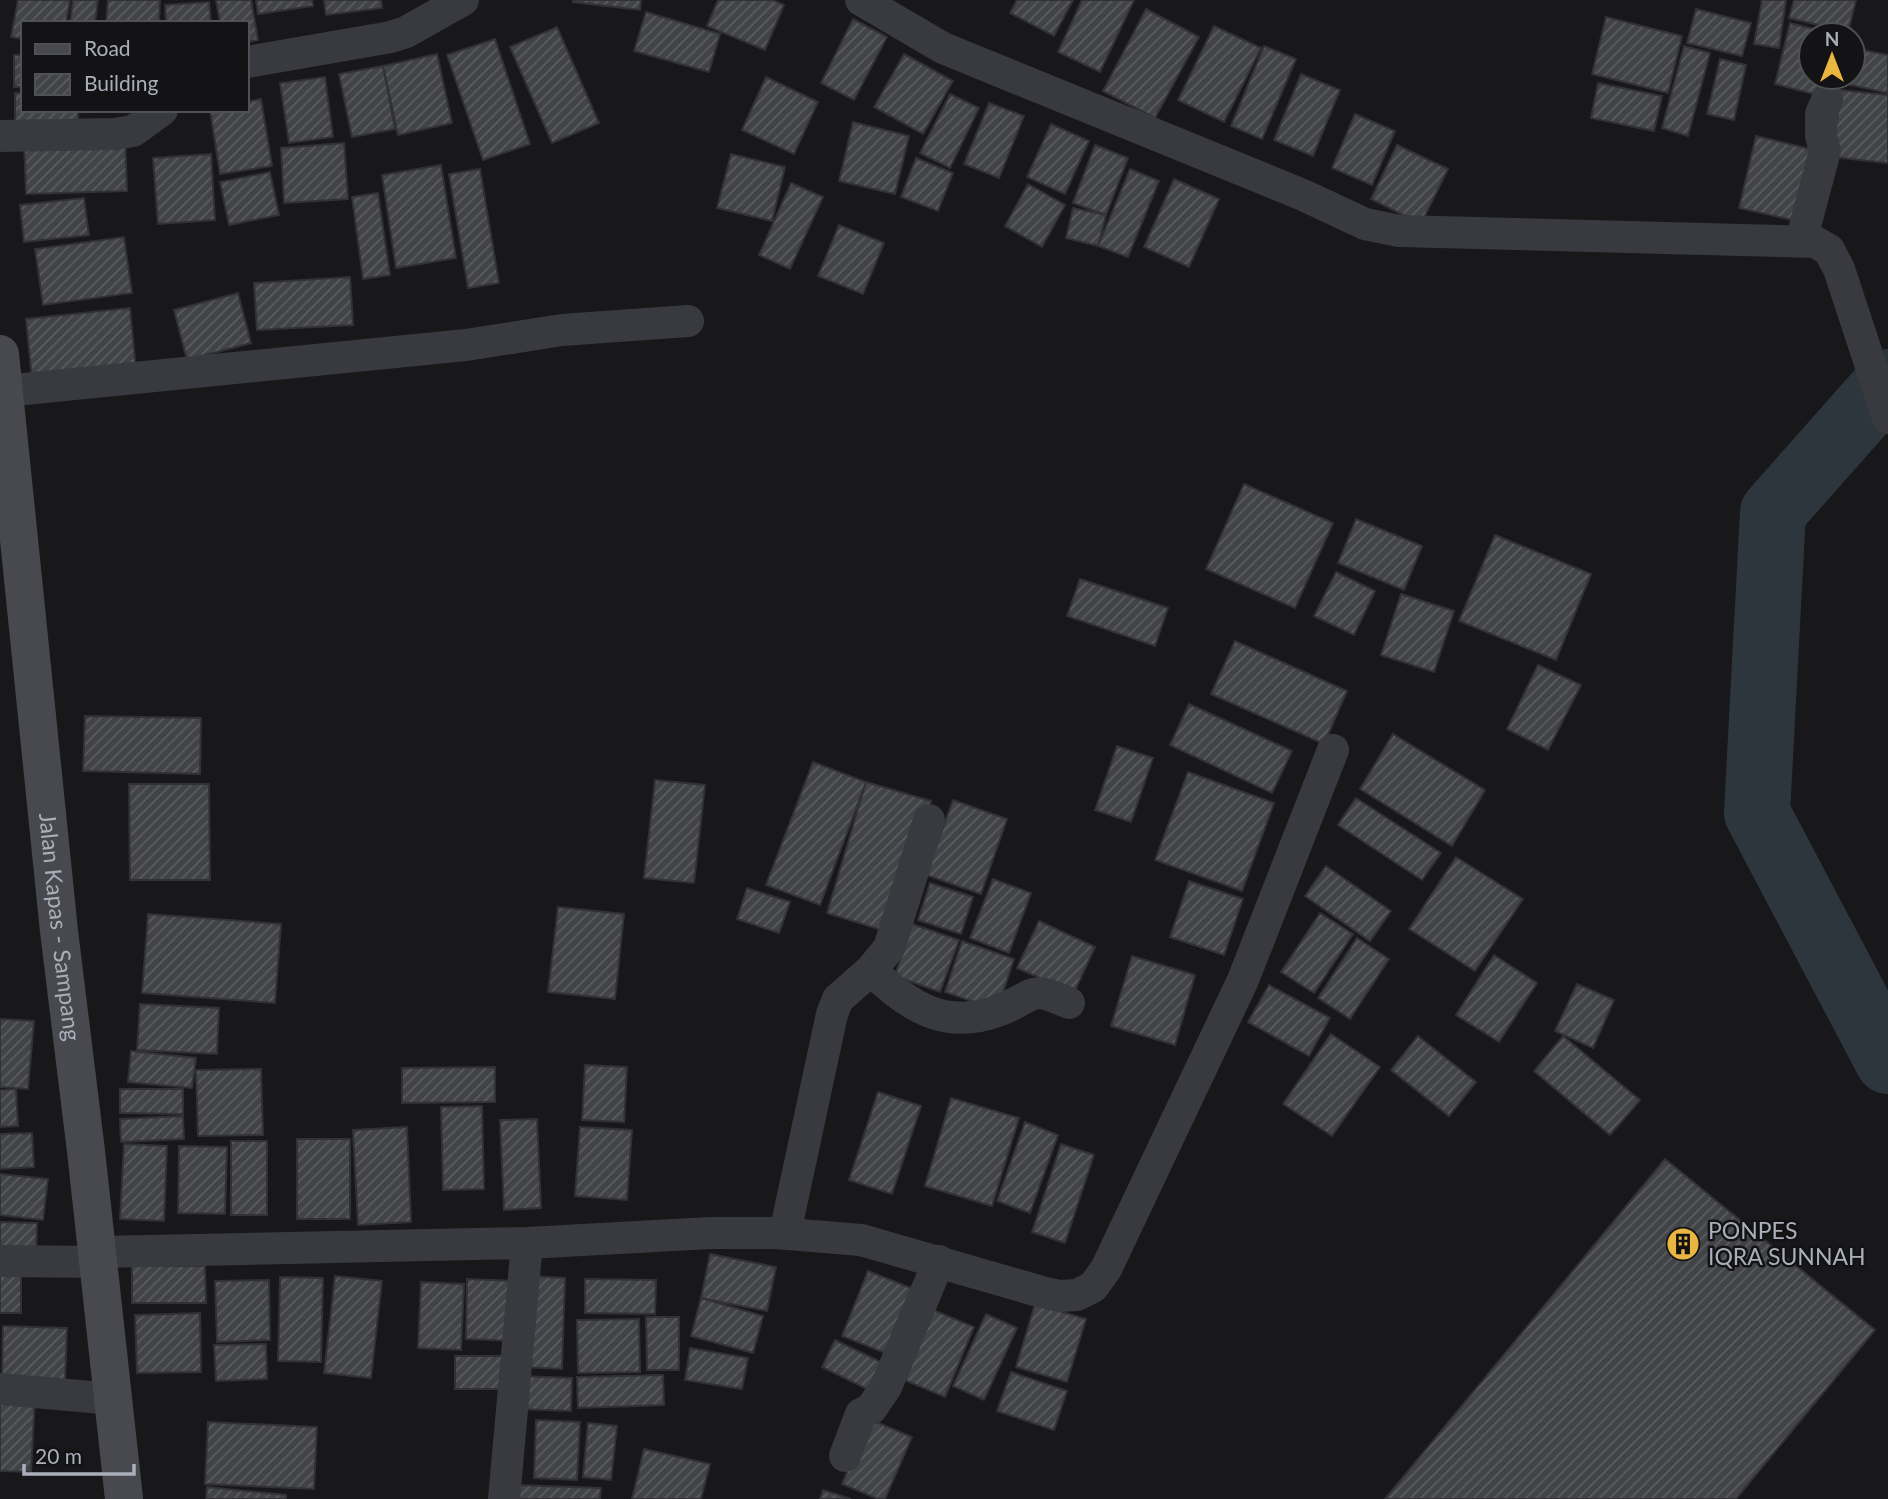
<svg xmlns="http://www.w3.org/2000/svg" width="1888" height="1499" viewBox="0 0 1888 1499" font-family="Lato,sans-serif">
<defs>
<pattern id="building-hatch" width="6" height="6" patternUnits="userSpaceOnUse" patternTransform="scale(1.75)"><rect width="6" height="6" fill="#424347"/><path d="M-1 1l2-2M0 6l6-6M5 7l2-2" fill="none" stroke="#5b5c5f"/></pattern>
</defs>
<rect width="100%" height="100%" fill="#18181a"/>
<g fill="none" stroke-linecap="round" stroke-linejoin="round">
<!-- river -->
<path stroke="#2e363d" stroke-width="66" d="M 1888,382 L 1773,512 L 1757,813 L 1888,1061"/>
</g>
<!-- building -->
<path fill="url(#building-hatch)" stroke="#323236" stroke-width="2" d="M 18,0 L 70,0 L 66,23 L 23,23 L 23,39 L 11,37 Z
M 73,0 L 98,0 L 95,23 L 70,23 Z
M 108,0 L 160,0 L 159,23 L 106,23 Z
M 216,0 L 251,0 L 258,40 L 247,42 L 247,23 L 220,23 Z
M 256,0 L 312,0 L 313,6 L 258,14 Z
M 324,0 L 381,0 L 382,8 L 326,15 Z
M 573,0 L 641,0 L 640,10 L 573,2 Z
M 718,0 L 773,0 L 784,5 L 765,50 L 707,26 Z
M 1017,0 L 1073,0 L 1054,36 L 1010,13 Z
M 1082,0 L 1134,0 L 1100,72 L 1058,52 Z
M 1762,0 L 1786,0 L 1779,48 L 1754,44 Z
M 1794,0 L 1856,0 L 1848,32 L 1789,18 Z
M 209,2 L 211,23 L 166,23 L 165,5 Z
M 1146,9 L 1199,37 L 1155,118 L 1103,91 Z
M 1696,9 L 1751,23 L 1742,56 L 1687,43 Z
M 646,12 L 720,34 L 709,72 L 634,51 Z
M 1606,17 L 1682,36 L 1668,93 L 1592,74 Z
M 853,19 L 887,37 L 854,100 L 821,83 Z
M 1790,23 L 1837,35 L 1811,35 L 1811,77 L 1830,77 L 1825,97 L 1775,84 Z
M 1214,26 L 1261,48 L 1224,122 L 1178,100 Z
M 557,27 L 599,123 L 552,143 L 510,47 Z
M 495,39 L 530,144 L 483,160 L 447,55 Z
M 1264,46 L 1296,59 L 1262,139 L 1231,126 Z
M 1684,46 L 1710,53 L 1688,136 L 1662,128 Z
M 1853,48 L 1888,55 L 1888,93 L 1837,82 L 1838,77 L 1853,77 Z
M 437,54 L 452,123 L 398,135 L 383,66 Z
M 904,54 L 953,81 L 923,134 L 874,107 Z
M 14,55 L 23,55 L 23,87 L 14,87 Z
M 1720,59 L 1746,65 L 1734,120 L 1707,114 Z
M 383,66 L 395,129 L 352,137 L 339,74 Z
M 1301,74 L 1340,90 L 1313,156 L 1274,140 Z
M 325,77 L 333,137 L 289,143 L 280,83 Z
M 766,77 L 818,102 L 794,154 L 742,130 Z
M 1598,83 L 1662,96 L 1654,131 L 1591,118 Z
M 1840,90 L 1888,95 L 1888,163 L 1833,157 Z
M 15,93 L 23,93 L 23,110 L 78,110 L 78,125 L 15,125 Z
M 950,94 L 979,108 L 950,168 L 920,153 Z
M 261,99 L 272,166 L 220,174 L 210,110 L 247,110 L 247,102 Z
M 989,103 L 1024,116 L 999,178 L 964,164 Z
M 1355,114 L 1395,131 L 1372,185 L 1332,168 Z
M 853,122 L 909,136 L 895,194 L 839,181 Z
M 1051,124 L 1089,141 L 1065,194 L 1027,177 Z
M 125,135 L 127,191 L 26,194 L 24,139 Z
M 1756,136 L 1818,151 L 1801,222 L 1739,208 Z
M 344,143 L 348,199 L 284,203 L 281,148 Z
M 1095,145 L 1128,158 L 1106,215 L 1073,203 Z
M 1397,145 L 1448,169 L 1421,224 L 1371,199 Z
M 211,154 L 215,220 L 158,224 L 153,158 Z
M 731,154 L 785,167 L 772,221 L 717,208 Z
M 916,158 L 953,173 L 938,211 L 901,197 Z
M 441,165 L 456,258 L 396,268 L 382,175 Z
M 480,169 L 499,283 L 468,288 L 449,174 Z
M 1130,169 L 1159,181 L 1128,257 L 1098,246 Z
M 270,172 L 279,215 L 229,225 L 220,182 Z
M 1174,179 L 1219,199 L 1189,267 L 1144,247 Z
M 791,183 L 823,197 L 790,269 L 759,255 Z
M 1028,184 L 1065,205 L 1042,247 L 1005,226 Z
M 378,193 L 390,275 L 363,279 L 352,197 Z
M 84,198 L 89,235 L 24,242 L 20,205 Z
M 1073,208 L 1106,215 L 1098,246 L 1066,238 Z
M 839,225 L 884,243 L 863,294 L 818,276 Z
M 124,237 L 132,293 L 43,305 L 35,249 Z
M 350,277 L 353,325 L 257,330 L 254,283 Z
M 238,293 L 251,343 L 187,360 L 174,310 Z
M 130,308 L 136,370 L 32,379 L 26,319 Z
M 1244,484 L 1333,523 L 1295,608 L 1206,569 Z
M 1356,519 L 1422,546 L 1404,590 L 1338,563 Z
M 1495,535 L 1591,574 L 1556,660 L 1459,621 Z
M 1336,572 L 1375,591 L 1354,635 L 1314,616 Z
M 1080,579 L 1168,608 L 1155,646 L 1067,616 Z
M 1401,594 L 1454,611 L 1434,672 L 1381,655 Z
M 1235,641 L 1347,691 L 1324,744 L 1211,694 Z
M 1538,665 L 1581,685 L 1548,750 L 1507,729 Z
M 1189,704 L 1292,751 L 1272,793 L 1170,745 Z
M 85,716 L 201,718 L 200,774 L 83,771 Z
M 1393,734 L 1485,790 L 1452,846 L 1360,789 Z
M 1117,746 L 1153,758 L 1131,822 L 1095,810 Z
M 813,762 L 866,782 L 820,905 L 766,885 Z
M 1188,772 L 1274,803 L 1242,891 L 1155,860 Z
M 655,780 L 705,785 L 694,883 L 644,878 Z
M 866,782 L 931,801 L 891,933 L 827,913 Z
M 129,784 L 209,784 L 210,880 L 130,880 Z
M 1356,798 L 1441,853 L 1422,880 L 1338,825 Z
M 953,800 L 1007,819 L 981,894 L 926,875 Z
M 1456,857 L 1523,899 L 1475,971 L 1409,929 Z
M 1326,866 L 1391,911 L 1370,941 L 1305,896 Z
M 993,879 L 1031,893 L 1009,953 L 970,938 Z
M 1189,881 L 1243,899 L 1224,955 L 1170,937 Z
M 930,883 L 973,897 L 961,934 L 918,920 Z
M 747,888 L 790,902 L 779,933 L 737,919 Z
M 558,907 L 624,914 L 615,999 L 548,992 Z
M 1320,913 L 1353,934 L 1314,993 L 1281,972 Z
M 148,914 L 281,924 L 275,1003 L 142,993 Z
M 1039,921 L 1095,947 L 1074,993 L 1017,968 Z
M 912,924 L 959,940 L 940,992 L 895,976 Z
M 1357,938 L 1389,959 L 1350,1019 L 1318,998 Z
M 962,941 L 1014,959 L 997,1010 L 945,992 Z
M 1494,955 L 1537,983 L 1499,1042 L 1456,1015 Z
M 1132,956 L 1195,975 L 1175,1045 L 1111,1026 Z
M 1577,984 L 1614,1000 L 1593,1048 L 1555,1031 Z
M 1269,985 L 1330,1018 L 1309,1056 L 1248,1022 Z
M 140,1004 L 219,1008 L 217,1054 L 137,1050 Z
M 0,1019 L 34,1021 L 28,1089 L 0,1087 Z
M 1331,1034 L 1380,1067 L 1332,1136 L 1283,1104 Z
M 1418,1036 L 1476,1082 L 1449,1116 L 1391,1070 Z
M 1563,1036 L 1640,1100 L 1610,1135 L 1534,1071 Z
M 131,1051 L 196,1058 L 192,1088 L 128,1082 Z
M 585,1065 L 627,1067 L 624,1122 L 582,1120 Z
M 495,1067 L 495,1102 L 402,1103 L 402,1068 Z
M 261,1069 L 263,1135 L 198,1136 L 196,1070 Z
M 16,1089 L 18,1126 L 0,1127 L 0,1090 Z
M 120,1089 L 183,1089 L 183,1114 L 120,1113 Z
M 878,1092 L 921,1106 L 892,1194 L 849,1180 Z
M 951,1098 L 1019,1118 L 992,1206 L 925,1186 Z
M 482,1106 L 484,1189 L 443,1190 L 441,1107 Z
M 183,1116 L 184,1139 L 121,1142 L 120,1119 Z
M 537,1119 L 541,1208 L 504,1210 L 500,1120 Z
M 1025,1122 L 1058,1135 L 1030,1213 L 997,1201 Z
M 407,1127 L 411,1222 L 358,1225 L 353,1130 Z
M 580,1127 L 632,1130 L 627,1200 L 575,1196 Z
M 32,1133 L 34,1167 L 0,1169 L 0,1134 Z
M 297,1139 L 350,1139 L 350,1219 L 297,1219 Z
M 231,1141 L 267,1141 L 267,1215 L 231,1215 Z
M 124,1144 L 167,1146 L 164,1221 L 120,1219 Z
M 1061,1144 L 1094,1155 L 1065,1243 L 1032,1232 Z
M 179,1146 L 227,1147 L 225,1214 L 178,1213 Z
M 1665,1159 L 1875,1330 L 1736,1499 L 1385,1499 Z
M 0,1174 L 48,1179 L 43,1220 L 0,1215 Z
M 0,1222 L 37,1223 L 36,1257 L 0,1255 Z
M 710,1254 L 776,1267 L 767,1311 L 701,1298 Z
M 0,1266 L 21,1266 L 21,1313 L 0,1313 Z
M 132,1266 L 205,1266 L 206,1303 L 132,1303 Z
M 868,1271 L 916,1290 L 890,1355 L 842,1336 Z
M 335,1276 L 382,1281 L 371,1378 L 324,1373 Z
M 528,1276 L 565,1278 L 562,1369 L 525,1367 Z
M 280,1277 L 323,1278 L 321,1362 L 278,1361 Z
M 467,1279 L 518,1281 L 516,1341 L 466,1339 Z
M 585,1279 L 656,1280 L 655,1314 L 585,1313 Z
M 269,1280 L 270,1340 L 217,1342 L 215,1281 Z
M 421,1282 L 464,1284 L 461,1350 L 418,1348 Z
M 701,1298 L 763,1316 L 753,1353 L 691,1336 Z
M 1035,1304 L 1086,1319 L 1067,1382 L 1016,1367 Z
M 926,1307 L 974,1327 L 945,1397 L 897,1377 Z
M 200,1313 L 201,1372 L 137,1373 L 135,1315 Z
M 986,1314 L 1017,1328 L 984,1400 L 953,1386 Z
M 646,1317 L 679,1317 L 679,1370 L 647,1370 Z
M 639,1319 L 640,1372 L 578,1373 L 577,1320 Z
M 3,1326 L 67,1328 L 65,1381 L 2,1379 Z
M 835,1340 L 887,1365 L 873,1392 L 822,1367 Z
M 266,1344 L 267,1379 L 216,1381 L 214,1345 Z
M 690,1348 L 748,1358 L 742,1389 L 685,1380 Z
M 455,1356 L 508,1356 L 508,1389 L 455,1389 Z
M 1011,1372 L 1067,1391 L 1054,1430 L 997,1411 Z
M 663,1375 L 664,1405 L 578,1408 L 577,1377 Z
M 519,1376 L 572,1378 L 571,1411 L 518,1409 Z
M 0,1395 L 35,1397 L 31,1472 L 0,1471 Z
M 869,1419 L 912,1437 L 885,1499 L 878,1499 L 842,1484 Z
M 536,1420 L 580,1422 L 577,1480 L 534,1478 Z
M 208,1422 L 317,1427 L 314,1489 L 205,1484 Z
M 588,1423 L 617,1426 L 611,1480 L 583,1477 Z
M 644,1449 L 710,1464 L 701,1499 L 632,1499 Z
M 515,1485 L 601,1488 L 600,1499 L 514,1499 Z
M 207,1487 L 286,1495 L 286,1499 L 206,1499 Z
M 823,1490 L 851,1499 L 820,1499 Z"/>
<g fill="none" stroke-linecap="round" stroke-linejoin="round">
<!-- street -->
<path stroke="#393a3f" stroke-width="32" d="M 861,0 L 943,48 L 1303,195 L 1365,224 L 1399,231 L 1815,242 L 1829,250 L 1839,269 L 1888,418
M 247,62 L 391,37 L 406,32 L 463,0
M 0,136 L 115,134 L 133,131 L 162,110
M 1801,241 L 1825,151 L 1821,136 L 1821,114 L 1827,100
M 4,391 L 466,345 L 562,330 L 688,321
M 871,970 C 909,1007 946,1031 1000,1010 C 1037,996 1027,984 1069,1003
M 785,1233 L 832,1014 L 838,999 L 871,970 L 889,948 L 929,820
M 98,1252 L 527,1243 L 710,1233 L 776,1233 L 861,1240 L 1042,1292 L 1060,1296 L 1077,1295 L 1093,1287 L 1106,1269 L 1243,980 L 1333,750
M 0,1261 L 98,1262
M 0,1389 L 113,1399
M 845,1456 L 861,1414 L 871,1409 L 886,1387 L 939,1261
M 504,1499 L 527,1243"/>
<!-- secondary -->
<path stroke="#47494f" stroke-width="38" id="s1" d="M 0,354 L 59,931 L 86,1151 L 124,1499"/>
</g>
<!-- icons -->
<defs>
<symbol id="building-disc" viewBox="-11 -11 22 22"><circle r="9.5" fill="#e9b741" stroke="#131315"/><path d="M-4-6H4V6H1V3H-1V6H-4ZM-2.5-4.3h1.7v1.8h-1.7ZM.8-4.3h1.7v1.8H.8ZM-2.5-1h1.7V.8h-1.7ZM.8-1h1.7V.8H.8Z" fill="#111"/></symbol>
</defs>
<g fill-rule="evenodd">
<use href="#building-disc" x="1664" y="1225" width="38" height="38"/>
</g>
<g text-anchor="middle" stroke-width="5" stroke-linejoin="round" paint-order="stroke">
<!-- street labels -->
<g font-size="23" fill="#abafb9" stroke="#131315">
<text dy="8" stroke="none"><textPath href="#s1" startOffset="576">Jalan Kapas - Sampang</textPath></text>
</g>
<!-- poi labels -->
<g font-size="23" fill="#abafb9" stroke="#131315" text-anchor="start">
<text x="1708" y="1239">PONPES<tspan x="1708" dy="26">IQRA SUNNAH</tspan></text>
</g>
</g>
<!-- legend -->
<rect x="21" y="21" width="228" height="91" fill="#131315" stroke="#505157" stroke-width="2"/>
<rect x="35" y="44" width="35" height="10" fill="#47494f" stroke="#505157" stroke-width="2"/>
<text x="84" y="56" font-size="21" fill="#abafb9">Road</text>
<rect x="35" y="74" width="35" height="21" fill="url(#building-hatch)" stroke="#505157" stroke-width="2"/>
<text x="84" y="91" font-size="21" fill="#abafb9">Building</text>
<!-- north arrow -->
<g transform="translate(1832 56)"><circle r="33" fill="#131315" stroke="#505157" stroke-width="2"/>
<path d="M0-5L12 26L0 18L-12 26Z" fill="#e9b741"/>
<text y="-10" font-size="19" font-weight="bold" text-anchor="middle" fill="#abafb9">N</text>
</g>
<!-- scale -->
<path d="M24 1464v10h110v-10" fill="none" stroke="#abafb9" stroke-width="3.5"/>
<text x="35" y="1464" font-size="21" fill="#abafb9" stroke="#131315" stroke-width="5" paint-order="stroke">20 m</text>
</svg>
